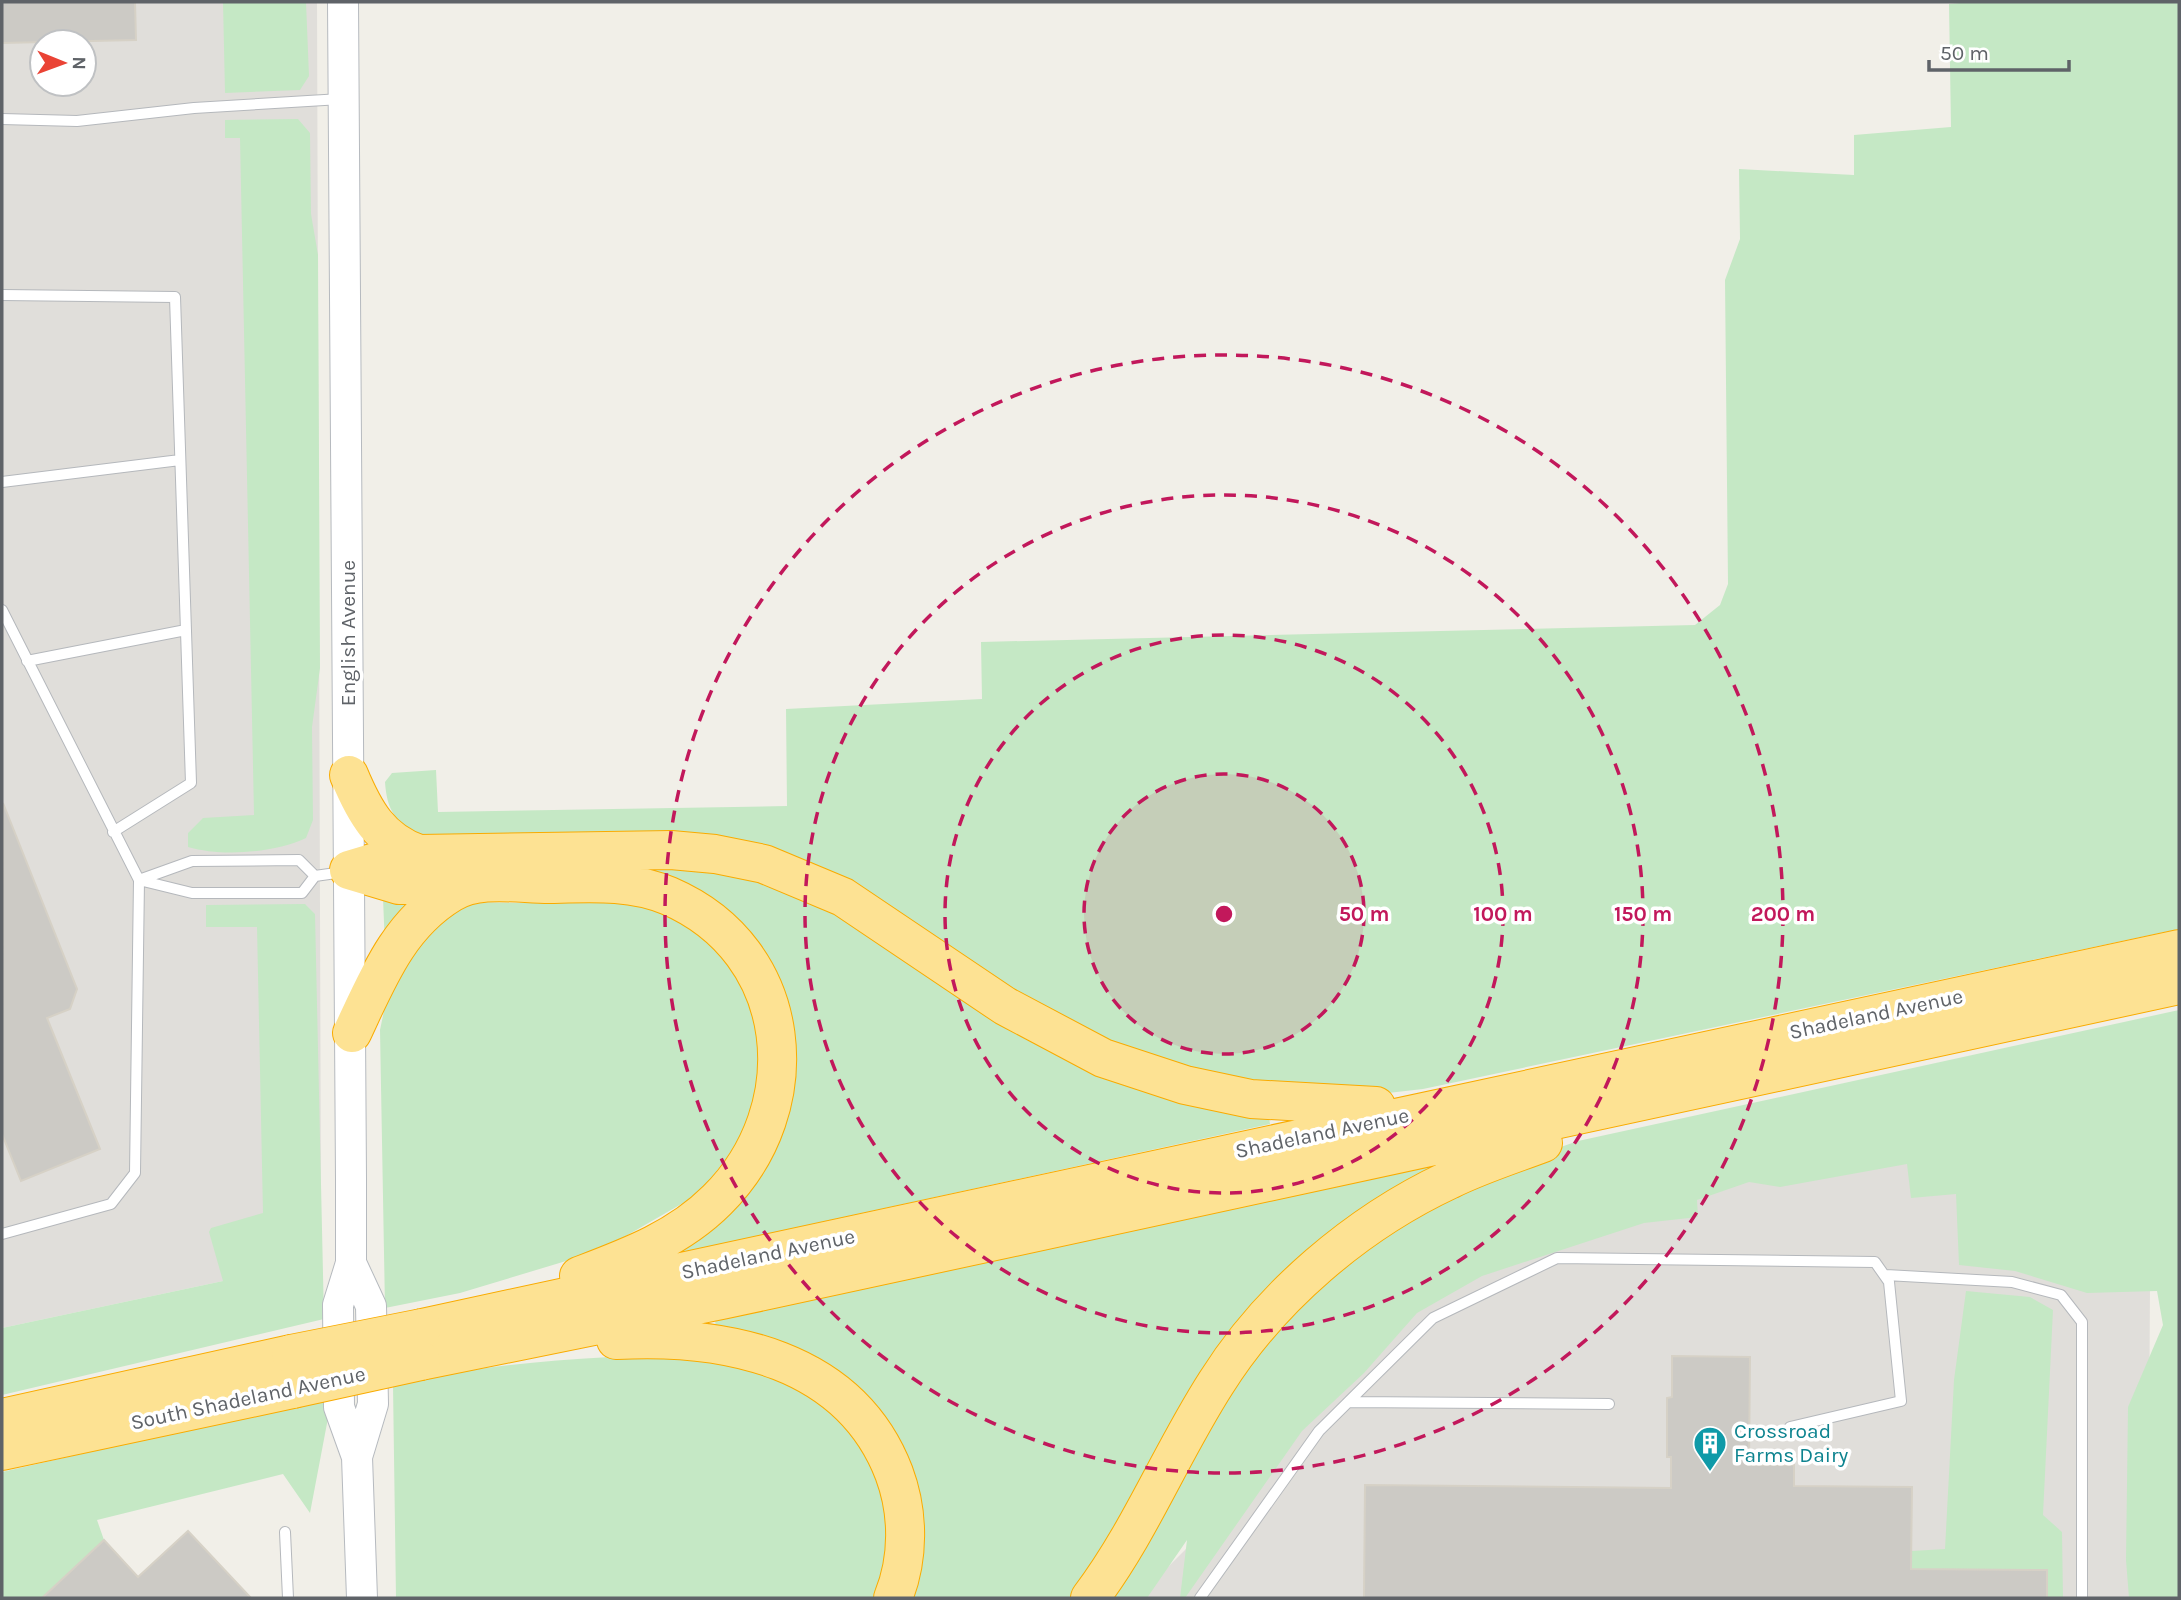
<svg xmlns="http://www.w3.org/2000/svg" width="2181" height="1600" viewBox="0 0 2181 1600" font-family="Karla,sans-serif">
<rect width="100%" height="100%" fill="#f1efe8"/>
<!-- industrial -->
<path fill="#e0deda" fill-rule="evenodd" d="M 2,2 L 317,2 L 321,1213 L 287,1215 L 223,1281 L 2,1328 ZM 42,42 L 84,42 L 84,84 L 42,84 Z
M 2105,1075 L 2150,1285 L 2148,1598 L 1137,1598 L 1185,1550 L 1320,1361 L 1449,1251 Z"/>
<!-- green -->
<path fill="#c5e8c5" d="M 223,2 L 306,2 L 309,76 L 300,90 L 225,93 Z
M 1970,2 L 2179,2 L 2179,929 L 1423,1089 L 1379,1094 L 1268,1091 L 1117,1051 L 810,867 L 419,838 C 396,820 387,812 385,782 L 392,773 L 436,770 L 438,812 L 787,806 L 786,709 L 982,699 L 981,642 L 1695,625 L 1720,605 L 1728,584 L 1725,280 L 1740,239 L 1739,169 L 1854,175 L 1854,135 L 1951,127 L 1949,4 Z
M 298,119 L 310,133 L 311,214 L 318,255 L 320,668 L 312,727 L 313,820 L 306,838 C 274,853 222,857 188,847 L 188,833 L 203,818 L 254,815 L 240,138 L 225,138 L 225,120 Z
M 599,866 L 751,870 L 925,960 L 1268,1111 L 1270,1124 L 666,1256 L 745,1188 L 772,981 Z
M 427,897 L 385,947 L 383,898 Z
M 605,899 L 677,913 L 739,970 L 767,1063 L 743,1136 L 706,1185 L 690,1199 L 612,1244 L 576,1258 L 460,1293 L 385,1308 L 380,1030 L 385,1006 L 411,941 L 469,902 L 524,903 Z
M 305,904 L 315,914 L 324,1319 L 2,1395 L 2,1328 L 223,1281 L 209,1232 L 211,1228 L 263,1213 L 257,927 L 206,927 L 206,905 Z
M 2179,1010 L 2179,1598 L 2129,1598 L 2126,1560 L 2128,1407 L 2163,1325 L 2157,1291 L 2087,1293 L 2015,1271 L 1959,1265 L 1956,1194 L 1911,1198 L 1907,1164 L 1780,1187 L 1749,1182 L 1697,1200 L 1698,1217 L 1644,1223 L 1482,1276 L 1417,1313 L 1364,1373 L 1302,1431 L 1185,1598 L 1180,1598 L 1187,1540 L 1147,1598 L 1105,1598 L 1243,1364 L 1351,1254 L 1494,1170 L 1578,1141 Z
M 1464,1149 L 1334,1241 L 1081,1598 L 903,1598 L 902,1461 L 716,1332 L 715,1318 Z
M 1966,1291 L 2030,1297 L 2053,1310 L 2043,1515 L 2062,1532 L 2063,1598 L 2047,1598 L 2047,1570 L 1911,1569 L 1912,1551 L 1945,1549 L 1954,1380 Z
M 704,1354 L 812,1390 L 862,1440 L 885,1496 L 889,1546 L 878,1598 L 396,1598 L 393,1385 C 495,1361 600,1356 704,1354 Z
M 332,1397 L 310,1513 L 283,1474 L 97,1520 L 104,1540 L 42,1598 L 2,1598 L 2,1472 Z"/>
<!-- building -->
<path fill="#cccac5" stroke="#d6d1c6" stroke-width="2" d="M 2,2 L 135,2 L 136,40 L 2,43 Z
M 3,803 L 77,989 L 70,1009 L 47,1018 L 100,1149 L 21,1181 L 2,1134 Z
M 1672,1356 L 1750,1357 L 1749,1465 L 1794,1465 L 1794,1486 L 1912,1487 L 1911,1569 L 2047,1570 L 2047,1598 L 1364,1598 L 1365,1485 L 1671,1488 L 1671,1457 L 1667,1457 L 1667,1398 L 1672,1397 Z
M 188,1531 L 251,1598 L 42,1598 L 104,1540 L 138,1577 Z"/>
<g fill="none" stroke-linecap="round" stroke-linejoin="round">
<defs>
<path id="lane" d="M 2,119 L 77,121 L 194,108 L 341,99
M 2,295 L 175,297 L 191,783 L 113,832
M 2,482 L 180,460
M 2,610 L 139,880 L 135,1173 L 111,1204 L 2,1234
M 27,661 L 186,630
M 315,876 L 299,860 L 192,861 L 139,880 L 192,893 L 302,893 L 315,876 L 343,872
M 1886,1275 L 2012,1282 L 2061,1295 L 2082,1322 L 2082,1598
M 1349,1402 L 1609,1404
M 285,1532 L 288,1598
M 1200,1598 L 1319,1431 L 1433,1318 L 1557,1258 L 1875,1262 L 1889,1282 L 1901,1401 L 1790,1427"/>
<path id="secondary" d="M 343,2 L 351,1178 L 351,1263 L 338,1305 L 339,1407 L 357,1457 L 362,1598
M 351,1263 L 371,1306 L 373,1404 L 357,1457"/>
<path id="highway" d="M 349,775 C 364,811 380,841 419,854
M 349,870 L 389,858 L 419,854 L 671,850 L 715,854 L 764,864 L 843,897 L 1005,1006 L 1103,1058 L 1185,1085 L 1251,1099 L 1376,1106
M 349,870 L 399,885 L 467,884
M 352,1033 C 377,980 398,925 451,893 C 478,876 518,884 549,884 C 590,883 631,880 669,896 C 796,951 810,1108 717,1200 C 678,1239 629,1257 579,1276
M 422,1328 L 2179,949
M 616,1340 C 726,1334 850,1358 894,1473 C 909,1513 909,1559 893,1598
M 421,1361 L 722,1300 L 2179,985
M 2,1418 L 291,1354
M 2,1451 L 293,1389
M 1090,1598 C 1140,1532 1171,1453 1216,1383 C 1270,1297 1357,1223 1449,1180 C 1479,1165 1511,1155 1543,1143"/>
</defs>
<!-- lane casing -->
<use href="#lane" stroke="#b5b8bc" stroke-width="12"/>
<!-- secondary casing -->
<use href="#secondary" stroke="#b6babf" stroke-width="32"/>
<!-- highway casing -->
<use href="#highway" stroke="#f9ab00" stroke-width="40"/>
<!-- lane -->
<use href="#lane" stroke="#fff" stroke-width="10"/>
<!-- secondary -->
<use href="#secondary" stroke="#fff" stroke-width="30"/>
<!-- highway -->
<use href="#highway" stroke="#fde293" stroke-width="38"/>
<defs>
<path id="highway-bridge" d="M 291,1354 L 422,1328
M 293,1389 L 421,1361"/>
</defs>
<!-- highway-bridge casing -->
<use href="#highway-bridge" stroke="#f9ab00" stroke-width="40" stroke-linecap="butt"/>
<!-- highway-bridge -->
<use href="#highway-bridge" stroke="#fde293" stroke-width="38"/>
</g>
<!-- distance rings -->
<circle cx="1224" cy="914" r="140" fill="#c2185b" fill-opacity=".12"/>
<g fill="none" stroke="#c2185b" stroke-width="3.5" stroke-dasharray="12 9">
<circle cx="1224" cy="914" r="140"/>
<circle cx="1224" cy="914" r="279"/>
<circle cx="1224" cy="914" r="419"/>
<circle cx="1224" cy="914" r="559"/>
</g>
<!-- icons -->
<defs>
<symbol id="building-pin" viewBox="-11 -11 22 30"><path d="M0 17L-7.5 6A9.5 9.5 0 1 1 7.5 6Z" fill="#0f9aa8" stroke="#fff"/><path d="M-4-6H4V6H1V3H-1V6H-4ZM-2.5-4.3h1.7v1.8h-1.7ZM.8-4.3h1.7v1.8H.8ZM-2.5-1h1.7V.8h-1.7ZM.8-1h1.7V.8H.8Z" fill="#fff"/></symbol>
</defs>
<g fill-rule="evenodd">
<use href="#building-pin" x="1691" y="1424" width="38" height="52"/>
</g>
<g text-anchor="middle" stroke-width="7" stroke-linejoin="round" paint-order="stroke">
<!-- street labels -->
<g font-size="21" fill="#5f6368" stroke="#fff">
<text transform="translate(348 633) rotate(-90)" y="7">English Avenue</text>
<text transform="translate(1876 1014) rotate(-12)" y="7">Shadeland Avenue</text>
<text transform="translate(1322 1133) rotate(-12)" y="7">Shadeland Avenue</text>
<text transform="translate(768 1254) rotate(-12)" y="7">Shadeland Avenue</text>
<text transform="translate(248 1398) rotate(-12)" y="7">South Shadeland Avenue</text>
</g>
<!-- culture labels -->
<g font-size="21" fill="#0d838f" stroke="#fff" text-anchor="start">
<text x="1734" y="1438">Crossroad<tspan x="1734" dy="24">Farms Dairy</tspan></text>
</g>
</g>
<circle cx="1224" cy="914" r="10" fill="#c2185b" stroke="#fff" stroke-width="3.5"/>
<g font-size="21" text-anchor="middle" font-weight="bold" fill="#c2185b" stroke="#fff" stroke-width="7" stroke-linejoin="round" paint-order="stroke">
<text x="1364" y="921">50 m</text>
<text x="1503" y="921">100 m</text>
<text x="1643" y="921">150 m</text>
<text x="1783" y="921">200 m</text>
</g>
<!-- border -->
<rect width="2181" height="1600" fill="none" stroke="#5f6368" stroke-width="7"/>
<!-- north arrow -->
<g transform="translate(63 63) rotate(91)"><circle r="33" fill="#ffffff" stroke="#bfc1c3" stroke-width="2"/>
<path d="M0-5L12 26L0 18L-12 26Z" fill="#ea4335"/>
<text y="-10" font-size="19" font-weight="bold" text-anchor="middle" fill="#5f6368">N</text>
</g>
<!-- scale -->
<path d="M1929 60v10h140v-10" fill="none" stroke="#5f6368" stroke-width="3.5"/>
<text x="1940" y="60" font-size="21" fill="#5f6368" stroke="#ffffff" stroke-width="5" paint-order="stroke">50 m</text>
</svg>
